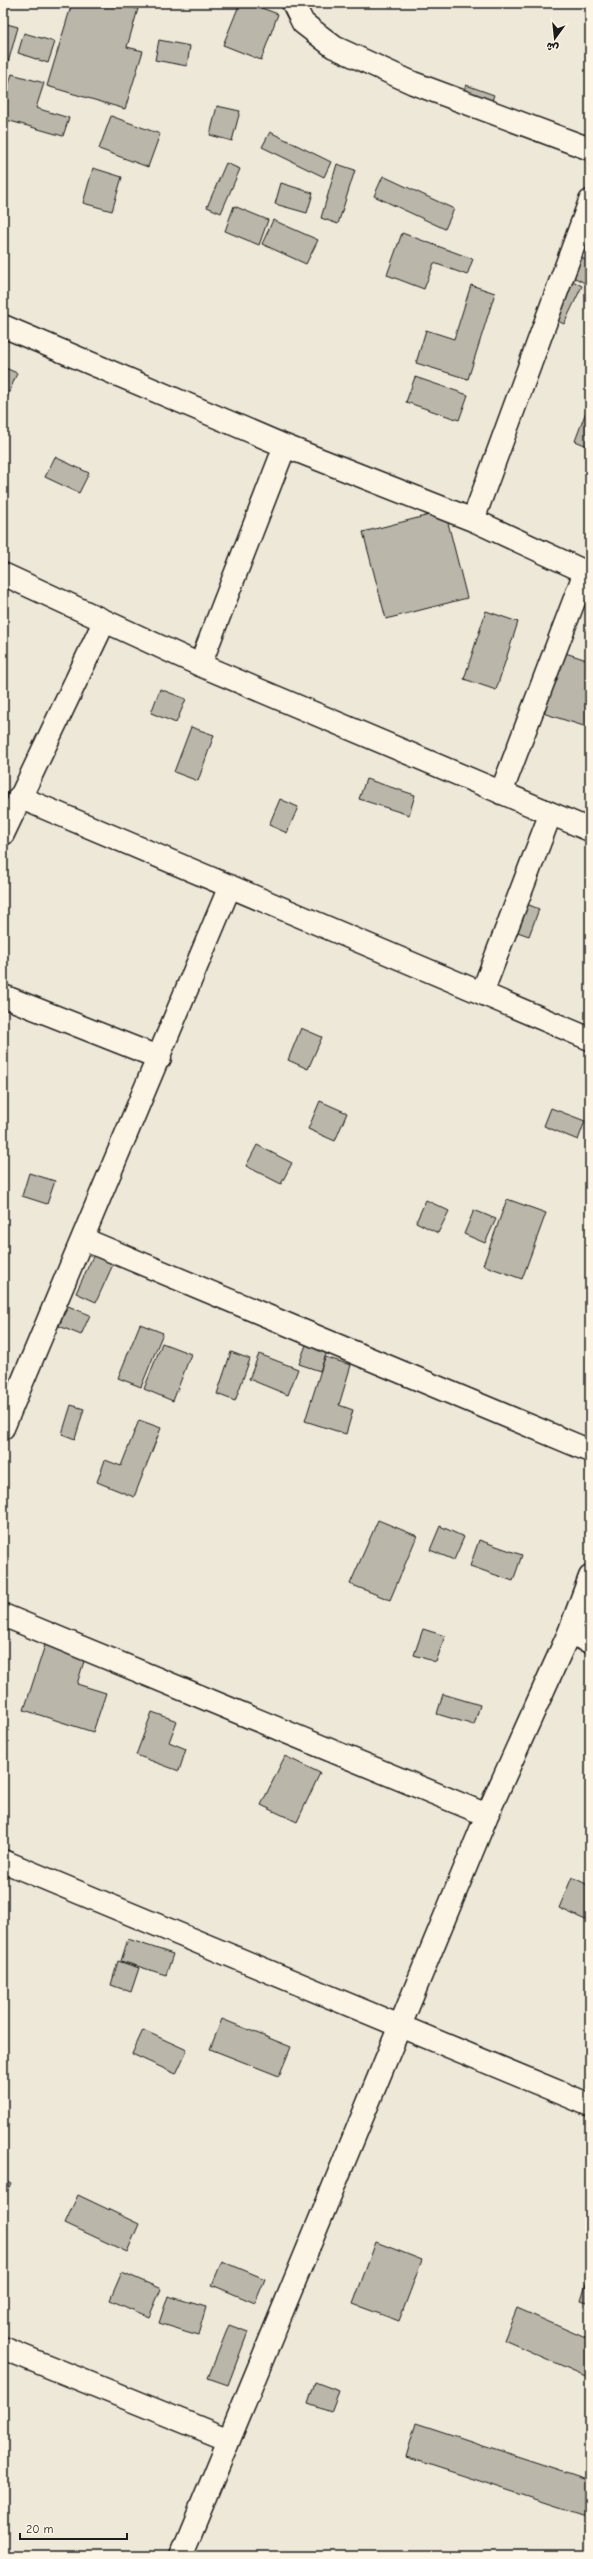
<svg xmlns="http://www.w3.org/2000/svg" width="593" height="2559" viewBox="0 0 593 2559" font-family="'Comic Neue','Playpen Sans Arabic',sans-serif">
<rect width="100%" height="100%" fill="#eee8d9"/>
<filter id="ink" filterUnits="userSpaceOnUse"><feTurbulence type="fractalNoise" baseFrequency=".025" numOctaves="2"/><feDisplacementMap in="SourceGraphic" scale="8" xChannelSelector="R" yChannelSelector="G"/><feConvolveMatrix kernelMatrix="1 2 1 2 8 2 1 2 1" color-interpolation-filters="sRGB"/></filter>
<g filter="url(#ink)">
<!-- building -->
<path fill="#bab6aa" stroke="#1c1c1c" d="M 72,3 L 117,3 L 138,9 L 127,47 L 143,51 L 125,109 L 47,86 Z
M 240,3 L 248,3 L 278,14 L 261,60 L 223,45 Z
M 3,23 L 18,27 L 6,70 L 3,69 Z
M 24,33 L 55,42 L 48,63 L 18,53 Z
M 159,40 L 190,46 L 187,66 L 155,60 Z
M 12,74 L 44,83 L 36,108 L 69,118 L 63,136 L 3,119 L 3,102 Z
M 466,85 L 494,95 L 489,108 L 461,98 Z
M 217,106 L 240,111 L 232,141 L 210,135 Z
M 111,116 L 160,134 L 148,167 L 99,149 Z
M 270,132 L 331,162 L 324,177 L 262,147 Z
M 226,163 L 240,169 L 221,213 L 207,207 Z
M 337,164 L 355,170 L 338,224 L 321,218 Z
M 93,168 L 122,177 L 112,211 L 83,203 Z
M 383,176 L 454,209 L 445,229 L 374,196 Z
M 281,183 L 313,193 L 307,213 L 275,204 Z
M 234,206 L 268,220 L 259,245 L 225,231 Z
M 273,220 L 318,240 L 306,264 L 262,244 Z
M 402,233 L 473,259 L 467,275 L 434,263 L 424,289 L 387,275 Z
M 574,254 L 590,262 L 590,279 L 587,284 L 565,273 Z
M 567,278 L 582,286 L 564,324 L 548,316 Z
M 471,285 L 495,293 L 468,379 L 416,363 L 426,330 L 454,339 Z
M 3,367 L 17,373 L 6,400 L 3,399 Z
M 415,377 L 468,395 L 459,420 L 406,402 Z
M 590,401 L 590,447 L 575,441 Z
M 55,457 L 89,473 L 79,493 L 45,477 Z
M 445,511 L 467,598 L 386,619 L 363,532 Z
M 486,611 L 518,622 L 496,690 L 464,679 Z
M 550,648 L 590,661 L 590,728 L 530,709 Z
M 160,689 L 186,699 L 176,723 L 151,713 Z
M 191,727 L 214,735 L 198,781 L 174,772 Z
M 366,779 L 415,795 L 409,815 L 359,799 Z
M 280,799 L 298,807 L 287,833 L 269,825 Z
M 517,900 L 539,909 L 529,936 L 506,928 Z
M 301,1028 L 322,1037 L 308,1069 L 288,1060 Z
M 320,1101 L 347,1113 L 335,1141 L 308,1129 Z
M 551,1108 L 585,1121 L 578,1140 L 544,1126 Z
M 257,1145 L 292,1163 L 281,1184 L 246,1166 Z
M 29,1173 L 55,1181 L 47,1204 L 22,1196 Z
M 507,1199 L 546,1213 L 522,1279 L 483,1265 Z
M 426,1200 L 449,1211 L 438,1233 L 416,1222 Z
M 474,1210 L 496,1219 L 485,1243 L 464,1234 Z
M 100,1241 L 120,1249 L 96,1302 L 76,1293 Z
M 68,1306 L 90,1315 L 81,1335 L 59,1326 Z
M 140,1324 L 163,1333 L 141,1387 L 118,1378 Z
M 307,1342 L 328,1349 L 320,1371 L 299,1364 Z
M 162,1343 L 191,1354 L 173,1401 L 144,1389 Z
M 231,1352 L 250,1359 L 235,1401 L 217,1394 Z
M 259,1354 L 298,1369 L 288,1395 L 249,1379 Z
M 325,1357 L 351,1365 L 339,1405 L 353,1410 L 346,1434 L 305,1421 Z
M 71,1405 L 84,1409 L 75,1439 L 62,1434 Z
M 139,1420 L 161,1428 L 134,1497 L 97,1482 L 105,1460 L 121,1466 Z
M 378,1520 L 417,1536 L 390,1600 L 350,1584 Z
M 440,1526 L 464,1537 L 454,1560 L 430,1550 Z
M 479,1540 L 522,1555 L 513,1581 L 470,1566 Z
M 423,1629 L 445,1636 L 436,1662 L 414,1655 Z
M 45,1645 L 85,1658 L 77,1684 L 106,1693 L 93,1732 L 24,1710 Z
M 443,1694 L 480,1705 L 474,1725 L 437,1714 Z
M 152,1712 L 177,1721 L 169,1742 L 186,1749 L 179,1771 L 136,1755 Z
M 285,1756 L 320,1773 L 297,1822 L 261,1805 Z
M 572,1877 L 590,1886 L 590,1922 L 559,1908 Z
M 128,1939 L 173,1954 L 166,1975 L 121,1961 Z
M 118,1961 L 139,1968 L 131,1992 L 111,1985 Z
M 222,2019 L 291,2047 L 279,2076 L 210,2049 Z
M 143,2030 L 187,2050 L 176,2074 L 132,2054 Z
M 3,2179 L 11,2183 L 3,2200 Z
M 78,2195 L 139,2224 L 127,2252 L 65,2223 Z
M 376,2242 L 422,2260 L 399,2321 L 353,2304 Z
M 222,2261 L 265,2279 L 255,2303 L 212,2285 Z
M 590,2271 L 590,2304 L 581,2301 Z
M 122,2272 L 161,2289 L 149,2317 L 110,2300 Z
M 168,2296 L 206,2307 L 198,2335 L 159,2323 Z
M 517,2308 L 590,2340 L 590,2378 L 504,2340 Z
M 229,2325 L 248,2332 L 228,2385 L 208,2378 Z
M 315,2382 L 339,2391 L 331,2412 L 308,2404 Z
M 416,2423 L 590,2480 L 590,2517 L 406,2457 Z"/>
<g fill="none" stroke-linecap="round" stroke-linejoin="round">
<defs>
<path id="minor" d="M 293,3 L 303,23 L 334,47 L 413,83 L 590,149
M 3,326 L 285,446 L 473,520 L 590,574
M 473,520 L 590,201
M 3,574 L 200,665 L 590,830
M 200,665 L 285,446
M 501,793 L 585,572
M 19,797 L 590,1039
M 3,834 L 104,622
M 482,993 L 550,815
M 3,996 L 160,1058
M 83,1239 L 590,1451
M 3,1428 L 230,886
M 3,1615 L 487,1815
M 569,1633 L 590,1642
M 3,1861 L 590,2105
M 3,2348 L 229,2440
M 181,2556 L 487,1815 L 569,1633 L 590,1577"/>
</defs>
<!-- minor casing -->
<use href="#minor" stroke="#1c1c1c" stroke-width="25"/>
<!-- minor -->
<use href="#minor" stroke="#fcf5e5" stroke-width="22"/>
</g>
</g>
<!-- margin -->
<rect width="593" height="2559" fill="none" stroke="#fcf5e5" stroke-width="16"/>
<rect x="8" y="8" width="577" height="2543" fill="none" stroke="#1c1c1c" stroke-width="1.5" filter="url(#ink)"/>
<!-- north arrow -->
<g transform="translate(555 38) rotate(195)" stroke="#fcf5e5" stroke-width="3" paint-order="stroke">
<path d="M0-3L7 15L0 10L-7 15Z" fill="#1c1c1c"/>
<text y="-6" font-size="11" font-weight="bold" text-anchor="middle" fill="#1c1c1c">ش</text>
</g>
<!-- scale -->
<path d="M20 2533v6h107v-6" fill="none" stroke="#1c1c1c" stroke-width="2"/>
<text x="26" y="2533" font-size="12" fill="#1c1c1c" stroke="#fcf5e5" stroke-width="3" paint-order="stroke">20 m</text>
</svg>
